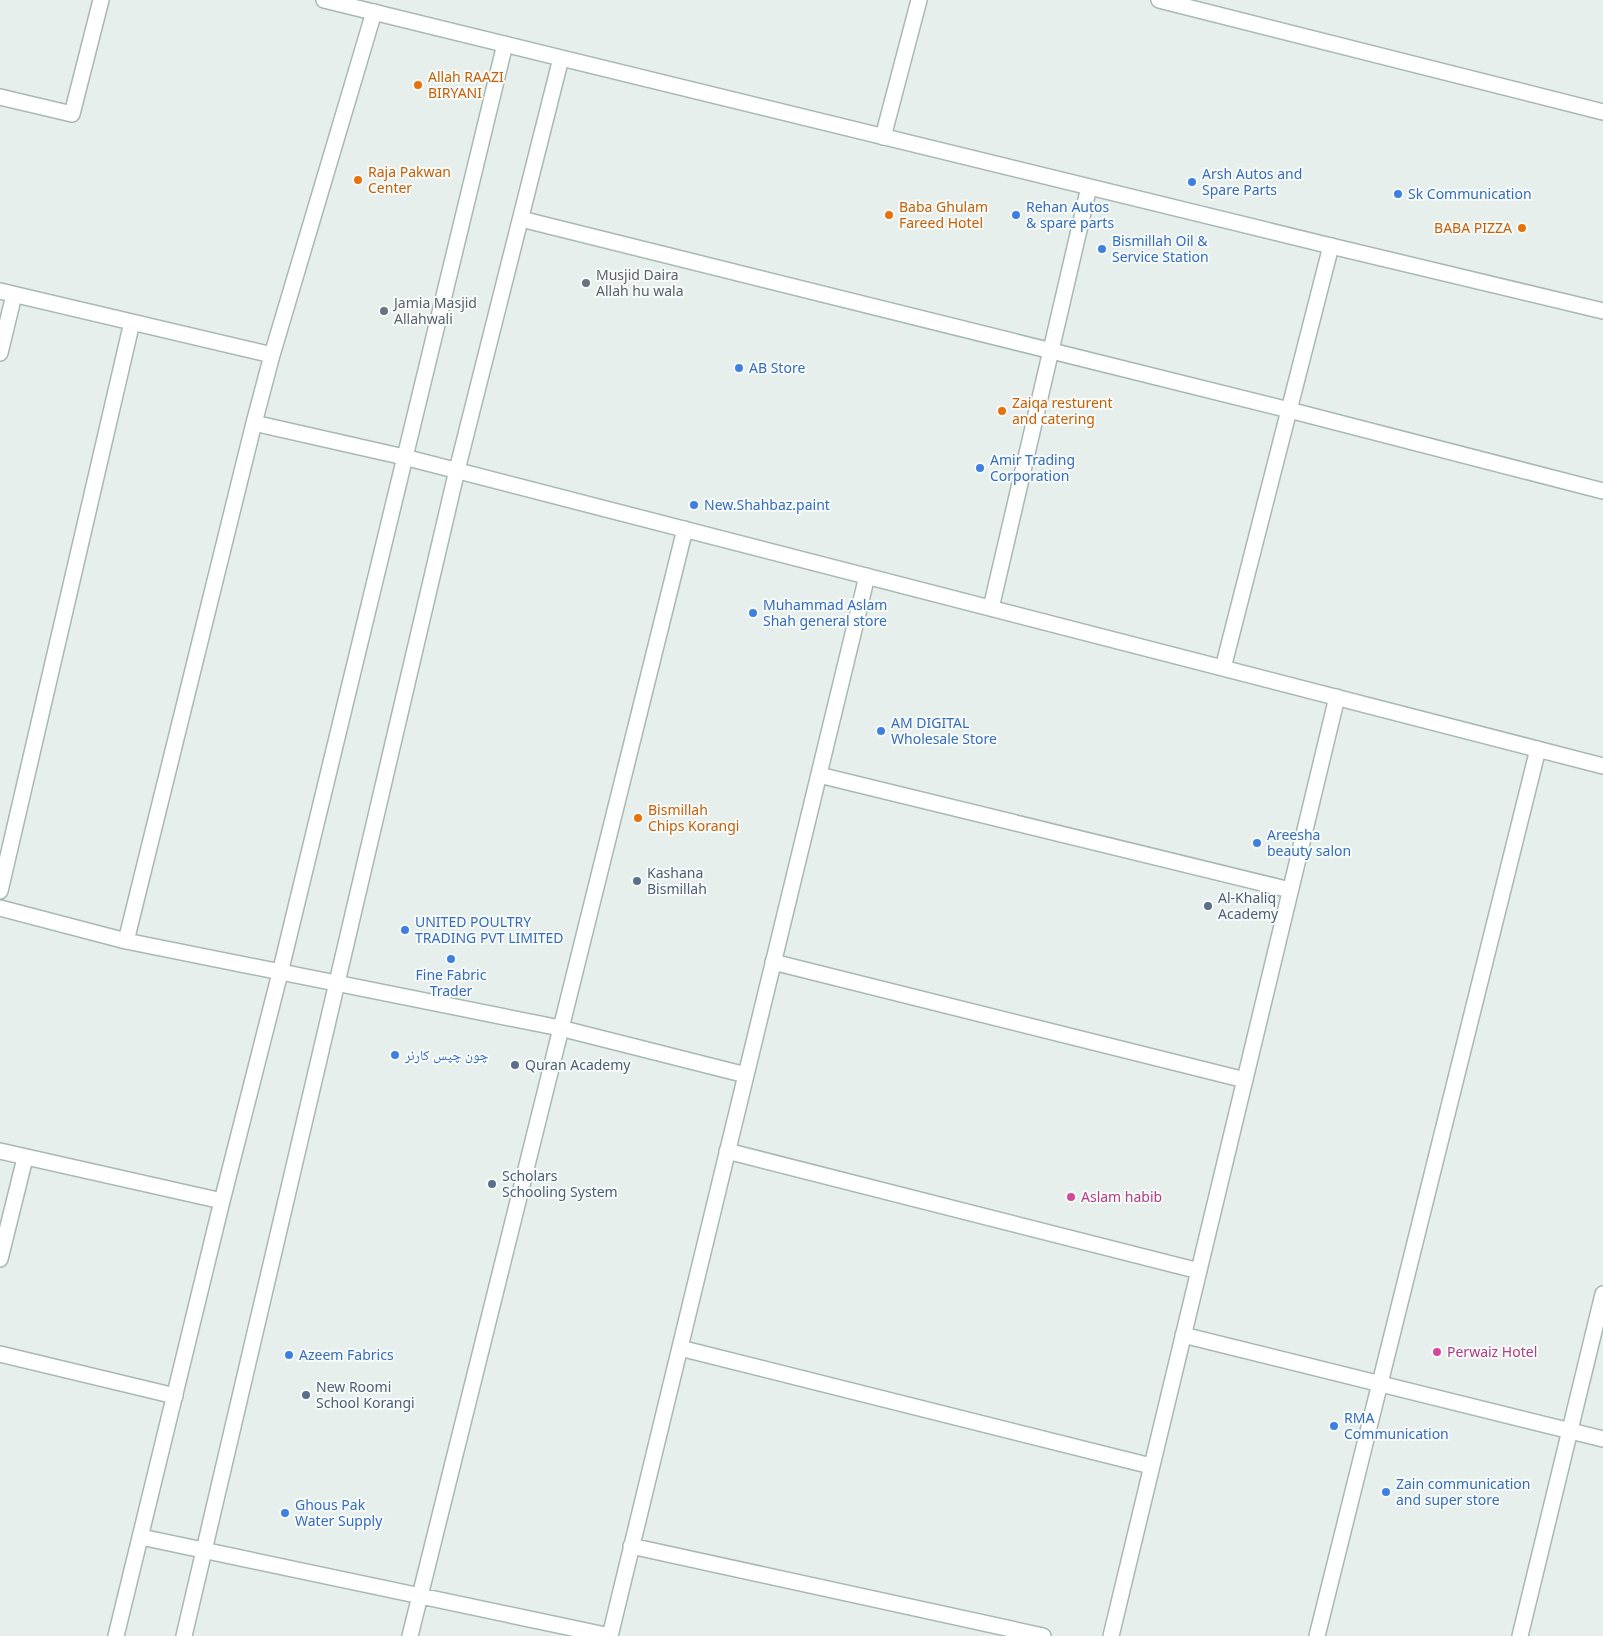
<svg xmlns="http://www.w3.org/2000/svg" width="1603" height="1636" viewBox="0 0 1603 1636" font-family="'Noto Sans','Noto Naskh Arabic',sans-serif">
<rect width="100%" height="100%" fill="#e6efeb"/>
<g fill="none" stroke-linecap="round" stroke-linejoin="round">
<defs>
<path id="minor" d="M 1159,0 L 1603,112
M 0,97 L 72,114 L 101,0
M 883,137 L 919,0
M 521,219 L 1289,410 L 1603,491
M 0,291 L 272,355 L 254,423 L 126,941
M 0,353 L 14,295
M 272,355 L 374,12
M 254,423 L 404,457 L 1603,766
M 991,608 L 1089,187
M 1223,668 L 1331,246
M 819,775 L 1290,890
M 0,891 L 132,322
M 0,908 L 126,941 L 560,1028 L 746,1075
M 773,962 L 1245,1080
M 727,1151 L 1199,1271
M 0,1259 L 25,1158
M 1183,1335 L 1603,1439
M 680,1348 L 1151,1466
M 0,1354 L 175,1396
M 141,1537 L 610,1636 L 867,576
M 631,1546 L 1043,1636
M 410,1636 L 685,529
M 1111,1636 L 1337,697
M 1317,1636 L 1538,749
M 1520,1636 L 1603,1294"/>
<path id="tertiary" d="M 324,0 L 1331,246 L 1603,311
M 0,1151 L 222,1201
M 116,1636 L 222,1201 L 280,973 L 505,44
M 184,1636 L 457,470 L 561,58"/>
</defs>
<!-- minor casing -->
<use href="#minor" stroke="#a8b8b2" stroke-width="18"/>
<!-- tertiary casing -->
<use href="#tertiary" stroke="#a8b8b2" stroke-width="18"/>
<!-- minor -->
<use href="#minor" stroke="#fff" stroke-width="15"/>
<!-- tertiary -->
<use href="#tertiary" stroke="#fff" stroke-width="15"/>
</g>
<!-- markers -->
<g fill="#e8710a" stroke="#f7fbf9" stroke-width="2">
<circle cx="418" cy="85" r="5"/>
<circle cx="358" cy="180" r="5"/>
<circle cx="889" cy="215" r="5"/>
<circle cx="1522" cy="228" r="5"/>
<circle cx="1002" cy="411" r="5"/>
<circle cx="638" cy="818" r="5"/>
</g>
<g fill="#3f7fe0" stroke="#f7fbf9" stroke-width="2">
<circle cx="1192" cy="182" r="5"/>
<circle cx="1398" cy="194" r="5"/>
<circle cx="1016" cy="215" r="5"/>
<circle cx="1102" cy="249" r="5"/>
<circle cx="739" cy="368" r="5"/>
<circle cx="980" cy="468" r="5"/>
<circle cx="694" cy="505" r="5"/>
<circle cx="753" cy="613" r="5"/>
<circle cx="881" cy="731" r="5"/>
<circle cx="1257" cy="843" r="5"/>
<circle cx="405" cy="930" r="5"/>
<circle cx="451" cy="959" r="5"/>
<circle cx="395" cy="1055" r="5"/>
<circle cx="289" cy="1355" r="5"/>
<circle cx="1334" cy="1426" r="5"/>
<circle cx="1386" cy="1492" r="5"/>
<circle cx="285" cy="1513" r="5"/>
</g>
<g fill="#6b7280" stroke="#f7fbf9" stroke-width="2">
<circle cx="586" cy="283" r="5"/>
<circle cx="384" cy="311" r="5"/>
</g>
<g fill="#5c6f8a" stroke="#f7fbf9" stroke-width="2">
<circle cx="637" cy="881" r="5"/>
<circle cx="1208" cy="906" r="5"/>
<circle cx="515" cy="1065" r="5"/>
<circle cx="492" cy="1184" r="5"/>
<circle cx="306" cy="1395" r="5"/>
</g>
<g fill="#d1479c" stroke="#f7fbf9" stroke-width="2">
<circle cx="1071" cy="1197" r="5"/>
<circle cx="1437" cy="1352" r="5"/>
</g>
<g text-anchor="middle" stroke-width="4" stroke-linejoin="round" paint-order="stroke">
<!-- food labels -->
<g font-size="14" fill="#c56008" stroke="#f7fbf9" text-anchor="start">
<text x="428" y="82">Allah RAAZI<tspan x="428" dy="16">BIRYANI</tspan></text>
<text x="368" y="177">Raja Pakwan<tspan x="368" dy="16">Center</tspan></text>
<text x="899" y="212">Baba Ghulam<tspan x="899" dy="16">Fareed Hotel</tspan></text>
<text x="1512" y="233" text-anchor="end">BABA PIZZA</text>
<text x="1012" y="408">Zaiqa resturent<tspan x="1012" dy="16">and catering</tspan></text>
<text x="648" y="815">Bismillah<tspan x="648" dy="16">Chips Korangi</tspan></text>
</g>
<!-- shop labels -->
<g font-size="14" fill="#366cbe" stroke="#f7fbf9" text-anchor="start">
<text x="1202" y="179">Arsh Autos and<tspan x="1202" dy="16">Spare Parts</tspan></text>
<text x="1408" y="199">Sk Communication</text>
<text x="1026" y="212">Rehan Autos<tspan x="1026" dy="16">&amp; spare parts</tspan></text>
<text x="1112" y="246">Bismillah Oil &amp;<tspan x="1112" dy="16">Service Station</tspan></text>
<text x="749" y="373">AB Store</text>
<text x="990" y="465">Amir Trading<tspan x="990" dy="16">Corporation</tspan></text>
<text x="704" y="510">New.Shahbaz.paint</text>
<text x="763" y="610">Muhammad Aslam<tspan x="763" dy="16">Shah general store</tspan></text>
<text x="891" y="728">AM DIGITAL<tspan x="891" dy="16">Wholesale Store</tspan></text>
<text x="1267" y="840">Areesha<tspan x="1267" dy="16">beauty salon</tspan></text>
<text x="415" y="927">UNITED POULTRY<tspan x="415" dy="16">TRADING PVT LIMITED</tspan></text>
<text x="451" y="980" text-anchor="middle">Fine Fabric<tspan x="451" dy="16">Trader</tspan></text>
<text x="405" y="1060">چون چپس کارنر</text>
<text x="299" y="1360">Azeem Fabrics</text>
<text x="1344" y="1423">RMA<tspan x="1344" dy="16">Communication</tspan></text>
<text x="1396" y="1489">Zain communication<tspan x="1396" dy="16">and super store</tspan></text>
<text x="295" y="1510">Ghous Pak<tspan x="295" dy="16">Water Supply</tspan></text>
</g>
<!-- worship labels -->
<g font-size="14" fill="#5b616d" stroke="#f7fbf9" text-anchor="start">
<text x="596" y="280">Musjid Daira<tspan x="596" dy="16">Allah hu wala</tspan></text>
<text x="394" y="308">Jamia Masjid<tspan x="394" dy="16">Allahwali</tspan></text>
</g>
<!-- service labels -->
<g font-size="14" fill="#4e5e75" stroke="#f7fbf9" text-anchor="start">
<text x="647" y="878">Kashana<tspan x="647" dy="16">Bismillah</tspan></text>
<text x="1218" y="903">Al-Khaliq<tspan x="1218" dy="16">Academy</tspan></text>
<text x="525" y="1070">Quran Academy</text>
<text x="502" y="1181">Scholars<tspan x="502" dy="16">Schooling System</tspan></text>
<text x="316" y="1392">New Roomi<tspan x="316" dy="16">School Korangi</tspan></text>
</g>
<!-- hotel labels -->
<g font-size="14" fill="#b23c85" stroke="#f7fbf9" text-anchor="start">
<text x="1081" y="1202">Aslam habib</text>
<text x="1447" y="1357">Perwaiz Hotel</text>
</g>
</g>
</svg>
